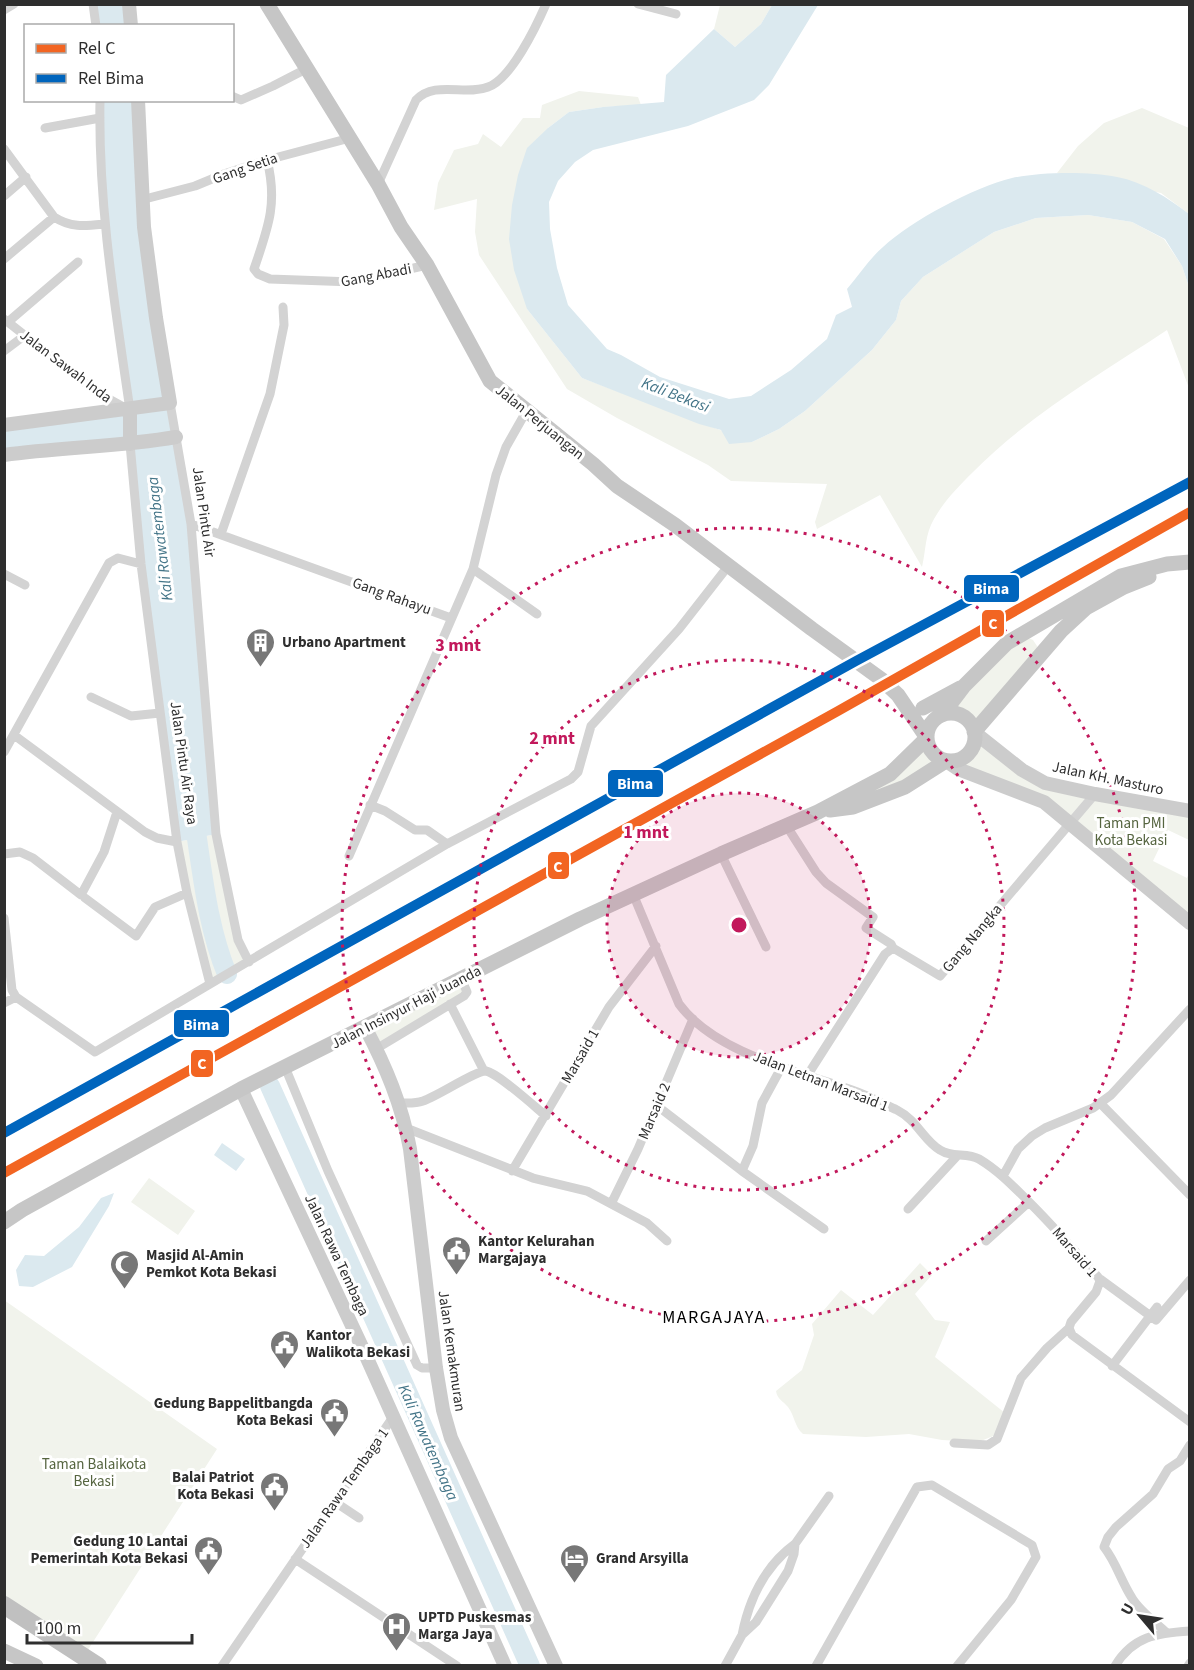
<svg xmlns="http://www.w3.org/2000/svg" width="1194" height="1670" viewBox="0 0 1194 1670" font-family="'Source Sans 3',sans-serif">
<rect width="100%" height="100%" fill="#fff"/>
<!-- green -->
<path fill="#f1f3ec" d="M 720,5 L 772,5 L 761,24 L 735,47 L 714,29 Z
M 579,91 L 638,97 L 641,105 L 603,107 L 569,112 L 548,128 L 527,309 L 582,378 L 752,442 L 779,429 L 805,411 L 872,350 L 896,320 L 901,301 L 923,277 L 994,232 L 1036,218 L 1088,215 L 1132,222 L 1164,239 L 1182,266 L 1189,287 L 1189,388 L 1167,330 C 1099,375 1029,415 972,473 C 958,487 944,501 934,519 C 925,534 926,550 922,567 L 880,495 L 817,529 L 815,522 L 827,484 L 731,481 L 708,465 L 617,418 L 567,389 L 479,255 L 475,232 L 477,199 L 434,210 L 438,183 L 454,150 L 478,144 L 483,134 L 501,147 L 523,118 L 540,118 L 542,105 Z
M 1142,108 L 1189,128 L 1189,214 L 1161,193 L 1057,173 L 1078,146 L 1104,123 Z
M 1022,635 L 1033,640 L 1039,649 L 974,732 L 1035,778 L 1189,811 L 1189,840 L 1168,830 L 1153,861 L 1187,878 L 1189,873 L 1189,922 L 1071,823 L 946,761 L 853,807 L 928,743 C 934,760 956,769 969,753 C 984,735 968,713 947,714 Z
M 216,834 L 238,940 L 249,962 L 210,984 L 177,842 Z
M 461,978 L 467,992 L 376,1049 L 365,1027 Z
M 149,1178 L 195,1211 L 178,1235 L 131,1202 Z
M 920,1263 L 932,1275 L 915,1294 L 935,1320 L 950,1322 L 935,1357 L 1005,1413 L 996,1435 L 978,1442 L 942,1440 L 909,1434 L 866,1437 L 803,1434 C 794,1426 795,1416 788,1407 C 783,1401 777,1399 776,1391 L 802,1370 L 814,1335 L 812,1324 L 841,1290 L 873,1315 Z
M 4,1300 L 217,1449 L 84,1656 L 5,1605 Z"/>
<!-- water -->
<path fill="#dbe9ef" d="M 92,5 L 129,5 L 131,25 L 94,25 Z
M 772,5 L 818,5 L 769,85 L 754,100 L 688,126 L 593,150 L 575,162 L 558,181 L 549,202 L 550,229 L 557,268 L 568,305 L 607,349 L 621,355 L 660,377 L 729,399 L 751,396 L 791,370 L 827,339 L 836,315 L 852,307 L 847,289 C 859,275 870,258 883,247 C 911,221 974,187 1012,178 C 1040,172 1088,171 1117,177 C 1144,182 1168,198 1189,214 L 1189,287 L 1182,266 L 1165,239 L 1132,222 L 1088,215 L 1036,218 L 994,232 L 923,277 L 901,301 L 896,320 L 872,350 L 805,411 L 779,429 L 752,442 L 729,444 L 721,430 L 699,424 L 582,378 L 527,309 L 514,270 L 509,239 L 512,205 L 518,175 L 527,148 L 548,128 L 569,112 L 603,107 L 664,102 L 666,75 L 714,29 L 735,47 L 761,24 Z
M 100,101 L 138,101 L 141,200 L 191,524 L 216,834 L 177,842 L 130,444 L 5,455 L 4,425 L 129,410 L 104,224 Z
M 222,1143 L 245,1159 L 236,1171 L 214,1155 Z
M 114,1193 L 109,1206 L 72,1267 L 33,1287 L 19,1286 L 16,1270 L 25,1255 L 44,1256 L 79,1227 L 101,1198 Z"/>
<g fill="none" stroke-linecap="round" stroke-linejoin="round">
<!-- river -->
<path stroke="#dbe9ef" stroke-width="20" d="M 193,813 C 202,866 206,923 227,974
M 270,1086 L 530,1666"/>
<!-- street -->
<path stroke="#d3d3d3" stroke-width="9" d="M 93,4 L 96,26
M 638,4 L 676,14
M 4,10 L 14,4
M 232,96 L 241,100 L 273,86 L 306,69
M 100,100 C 98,205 115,306 130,410
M 45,128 L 100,118
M 4,149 L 54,217 C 71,228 85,226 104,224
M 267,160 C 278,203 268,228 254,269 L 258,274 L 270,279 L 353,282 L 427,265
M 378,184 L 416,100 C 435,80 465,96 488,87 C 511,79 536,27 546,4
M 4,196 L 26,177
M 141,200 L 195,186 L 224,174 L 267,160 L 350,138
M 4,259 L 54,217
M 4,319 L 98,393 L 127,409
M 8,322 L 78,262
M 4,351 L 24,336
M 170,403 L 191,524 L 216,834 L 238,940 L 249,962
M 130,444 L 141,564 L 177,842 L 187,893 L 210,984
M 191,524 L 451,618
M 221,534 L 270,394 L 284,325 L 283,307
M 473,569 L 537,614
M 4,574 L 25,585
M 91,697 L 131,716 L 160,713
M 14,735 L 145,832 L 157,838 L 177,842
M 4,752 L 109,563 L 118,558 L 141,564
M 370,805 L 385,811 L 415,830 L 427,830 L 447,844
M 786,825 L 816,872 L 826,883 L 873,917 L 866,928 L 891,944 L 893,948 L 940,976 L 1095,794
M 4,854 L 20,852 L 33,858 L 81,895 L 104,852 L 117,812
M 721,854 L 766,947
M 349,856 L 473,569 L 496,475 L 506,447 L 527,410
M 633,894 L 679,1004 C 715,1053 797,1071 852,1090 C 867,1095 882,1103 897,1110 C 917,1120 924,1141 940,1150 C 952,1158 967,1152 979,1159 C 999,1171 1014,1187 1030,1203 C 1054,1227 1076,1252 1098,1277 L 1100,1281 L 1096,1292 L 1071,1322 L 1069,1328 L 1047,1348 L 1021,1378 L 997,1439 L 988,1445 L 954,1443
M 85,898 L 136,936 L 155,907 L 187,893
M 4,918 L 12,990 L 16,997 L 95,1052 L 447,844 L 571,779 L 578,772 L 591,726 L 679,629 L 729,565
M 4,1003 L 16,997
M 450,1004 L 484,1071
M 376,1049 L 464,996 L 467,992 L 461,978
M 285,1067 L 328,1171 L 417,1365 L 422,1368 L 436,1368
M 807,1076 L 885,954 L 893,948
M 399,1103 C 407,1103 415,1104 423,1101 C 436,1097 477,1070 486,1071 C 499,1074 534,1106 546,1116
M 1101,1104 L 1190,1195
M 656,1105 L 742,1171 L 824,1229
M 406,1128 L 533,1178 L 587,1191 L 647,1223 L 667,1241
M 512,1171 L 609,1007 L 656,946
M 742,1171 L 753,1146 L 762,1103 L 781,1068
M 1003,1176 L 1018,1149 L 1032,1136 L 1045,1128 L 1093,1108 L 1111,1095 L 1190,1009
M 612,1202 L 638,1149 L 693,1019
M 908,1209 L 958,1155
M 986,1241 L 1029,1202
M 1100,1279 L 1156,1320 L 1190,1280
M 1069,1328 L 1072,1335 L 1190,1422
M 1112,1366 L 1157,1307
M 335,1502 L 359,1518
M 295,1559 L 457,1666
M 1166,1632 C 1155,1622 1140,1611 1132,1598 C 1121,1581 1116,1562 1104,1547 L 1108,1537 L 1116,1527 L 1153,1494 L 1168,1469 L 1180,1461 L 1190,1445
M 742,1635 C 749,1599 765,1566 795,1544
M 222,1666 L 393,1417
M 725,1666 L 742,1635 L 756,1622 L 788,1571 L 794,1554 L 795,1544 L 829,1496
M 816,1666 L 917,1487 L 932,1485 L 1032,1545 L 1036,1557 L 1011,1600 L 957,1666
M 1115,1666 C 1133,1636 1157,1633 1190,1631
M 1188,1666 L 1190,1663"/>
<!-- secondary -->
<path stroke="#ccc" stroke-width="14" d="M 129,4 L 131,26
M 130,410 L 130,444
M 4,425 L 170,403 L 156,318 L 144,227 L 138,100
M 4,455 C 62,447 119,447 176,437
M 974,732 L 1022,770 L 1045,783 L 1095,794 L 1190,811
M 946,761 L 958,769 L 1044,802 L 1190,923
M 365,1027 C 386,1067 402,1105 410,1149 L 436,1368 L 443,1410 L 451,1438 L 556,1666
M 241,1089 L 362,1347 L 505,1666"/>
<!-- primary -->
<path stroke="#c6c6c6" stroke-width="15" d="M 923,708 L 960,688
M927 737a24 24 0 1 1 48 0a24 24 0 1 1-48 0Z
M 942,715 L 964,686 L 1007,643 L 1121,576 L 1167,564 L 1190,562
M 974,732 L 1061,631 L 1086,608 L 1124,587 L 1149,577
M 830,810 L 853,807 L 905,787 L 946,761
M 4,1222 L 22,1210 L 241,1089 L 580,919 L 721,854 L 818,812 L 890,774 L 927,738 L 898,695 L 881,679 L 812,629 L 675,525 L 617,486 L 593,464 L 490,381 L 427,265 L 401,227 L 378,184 L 267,4
M 4,1651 L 36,1666"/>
<!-- highway -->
<path stroke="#c0c0c0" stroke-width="18" d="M 4,1605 L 98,1666"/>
<defs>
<path id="rail-1" d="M 4,1173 L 838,711 L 1190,512"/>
<path id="rail-2" d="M 4,1133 L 856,661 L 1190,482"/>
</defs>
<!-- rail-1 casing -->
<use href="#rail-1" stroke="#fff" stroke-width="15"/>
<!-- rail-2 casing -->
<use href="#rail-2" stroke="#fff" stroke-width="15"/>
<!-- rail-1 -->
<use href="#rail-1" stroke="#f26522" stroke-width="10"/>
<!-- rail-2 -->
<use href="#rail-2" stroke="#0065bd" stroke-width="10"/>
</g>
<!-- distance rings -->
<circle cx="739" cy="925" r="132" fill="#c2185b" fill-opacity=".12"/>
<g fill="none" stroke="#c2185b" stroke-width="3" stroke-dasharray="3 6">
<circle cx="739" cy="925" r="132"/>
<circle cx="739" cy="925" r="265"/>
<circle cx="739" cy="925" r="397"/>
</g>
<!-- icons -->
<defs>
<symbol id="building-pin" viewBox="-11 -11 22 30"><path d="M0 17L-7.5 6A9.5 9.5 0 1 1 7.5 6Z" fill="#777" stroke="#fff"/><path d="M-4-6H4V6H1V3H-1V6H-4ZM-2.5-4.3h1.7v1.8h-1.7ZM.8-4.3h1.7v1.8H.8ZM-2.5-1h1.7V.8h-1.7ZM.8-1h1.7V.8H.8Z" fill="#fff"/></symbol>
<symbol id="civic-pin" viewBox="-11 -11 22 30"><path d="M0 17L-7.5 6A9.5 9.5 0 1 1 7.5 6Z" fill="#777" stroke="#fff"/><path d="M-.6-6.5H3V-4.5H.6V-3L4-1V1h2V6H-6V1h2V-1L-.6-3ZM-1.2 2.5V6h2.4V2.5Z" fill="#fff"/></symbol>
<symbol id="mosque-pin" viewBox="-11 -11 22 30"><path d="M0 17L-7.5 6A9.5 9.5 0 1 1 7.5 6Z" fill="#777" stroke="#fff"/><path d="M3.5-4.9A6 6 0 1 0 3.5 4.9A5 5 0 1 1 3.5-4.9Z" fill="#fff"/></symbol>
<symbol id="hotel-pin" viewBox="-11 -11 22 30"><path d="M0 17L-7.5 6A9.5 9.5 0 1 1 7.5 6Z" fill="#777" stroke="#fff"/><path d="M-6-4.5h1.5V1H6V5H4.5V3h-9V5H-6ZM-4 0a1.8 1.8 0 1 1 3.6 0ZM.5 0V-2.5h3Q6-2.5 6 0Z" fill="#fff"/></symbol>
<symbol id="hospital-pin" viewBox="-11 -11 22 30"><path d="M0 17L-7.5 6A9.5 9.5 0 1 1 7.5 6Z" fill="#777" stroke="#fff"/><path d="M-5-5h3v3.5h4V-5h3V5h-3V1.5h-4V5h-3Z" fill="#fff"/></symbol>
</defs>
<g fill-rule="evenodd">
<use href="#building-pin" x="244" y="626" width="33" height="45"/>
<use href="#civic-pin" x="440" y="1234" width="33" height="45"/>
<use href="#mosque-pin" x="108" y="1248" width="33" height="45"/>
<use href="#civic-pin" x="268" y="1328" width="33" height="45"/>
<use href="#civic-pin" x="318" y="1396" width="33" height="45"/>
<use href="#civic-pin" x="258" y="1470" width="33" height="45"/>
<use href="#civic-pin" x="192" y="1534" width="33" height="45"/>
<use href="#hotel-pin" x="558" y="1542" width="33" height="45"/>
<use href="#hospital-pin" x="380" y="1610" width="33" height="45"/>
</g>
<g text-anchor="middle" stroke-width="6" stroke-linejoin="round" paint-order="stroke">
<!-- street labels -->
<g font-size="15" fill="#2e2e2e" stroke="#fff">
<text transform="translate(245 168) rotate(-19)" y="5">Gang Setia</text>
<text transform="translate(376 275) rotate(-11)" y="5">Gang Abadi</text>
<text transform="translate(66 366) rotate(37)" y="5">Jalan Sawah Inda</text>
<text transform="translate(540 422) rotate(39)" y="5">Jalan Perjuangan</text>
<text transform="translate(204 512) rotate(82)" y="5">Jalan Pintu Air</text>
<text transform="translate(392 596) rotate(20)" y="5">Gang Rahayu</text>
<text transform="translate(184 763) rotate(82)" y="5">Jalan Pintu Air Raya</text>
<text transform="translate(1108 778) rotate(12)" y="5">Jalan KH. Masturo</text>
<text transform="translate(972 938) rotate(-50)" y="5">Gang Nangka</text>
<text transform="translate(406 1007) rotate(-27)" y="5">Jalan Insinyur Haji Juanda</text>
<text transform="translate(580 1056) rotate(-60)" y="5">Marsaid 1</text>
<text transform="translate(821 1081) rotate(21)" y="5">Jalan Letnan Marsaid 1</text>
<text transform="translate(654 1111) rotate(-67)" y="5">Marsaid 2</text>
<text transform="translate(1075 1252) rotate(49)" y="5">Marsaid 1</text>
<text transform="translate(337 1255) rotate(65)" y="5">Jalan Rawa Tembaga</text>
<text transform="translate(452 1351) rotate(82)" y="5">Jalan Kemakmuran</text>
<text transform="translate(344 1488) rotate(-55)" y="5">Jalan Rawa Tembaga 1</text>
</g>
<!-- poi labels -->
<g font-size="15" font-weight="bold" fill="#2e2e2e" stroke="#fff" text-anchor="start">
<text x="282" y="647">Urbano Apartment</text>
<text x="478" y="1246">Kantor Kelurahan<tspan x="478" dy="17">Margajaya</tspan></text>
<text x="146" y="1260">Masjid Al-Amin<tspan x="146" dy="17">Pemkot Kota Bekasi</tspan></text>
<text x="306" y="1340">Kantor<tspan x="306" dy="17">Walikota Bekasi</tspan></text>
<text x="313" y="1408" text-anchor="end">Gedung Bappelitbangda<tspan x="313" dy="17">Kota Bekasi</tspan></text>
<text x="254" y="1482" text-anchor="end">Balai Patriot<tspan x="254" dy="17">Kota Bekasi</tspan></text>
<text x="188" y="1546" text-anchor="end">Gedung 10 Lantai<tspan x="188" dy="17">Pemerintah Kota Bekasi</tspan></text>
<text x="596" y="1563">Grand Arsyilla</text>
<text x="418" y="1622">UPTD Puskesmas<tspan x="418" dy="17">Marga Jaya</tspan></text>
</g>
<!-- park labels -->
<g font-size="15" fill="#566540" stroke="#fff">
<text x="1131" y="828">Taman PMI<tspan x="1131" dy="17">Kota Bekasi</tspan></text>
<text x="94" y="1469">Taman Balaikota<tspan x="94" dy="17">Bekasi</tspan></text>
</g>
<!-- water labels -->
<g font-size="16" font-style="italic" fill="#447588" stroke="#fff">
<text transform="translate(676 394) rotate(21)" y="6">Kali Bekasi</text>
<text transform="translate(159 539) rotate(-97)" y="6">Kali Rawatembaga</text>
<text transform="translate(429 1442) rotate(66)" y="6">Kali Rawatembaga</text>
</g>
<!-- quarter labels -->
<g font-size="18" letter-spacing="1.5" fill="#000" stroke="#fff">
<text x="714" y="1323">MARGAJAYA</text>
</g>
</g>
<circle cx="739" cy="925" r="9" fill="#c2185b" stroke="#fff" stroke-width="3"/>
<g font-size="18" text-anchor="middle" font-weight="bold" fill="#c2185b" stroke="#fff" stroke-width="6" stroke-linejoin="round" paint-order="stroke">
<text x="458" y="651">3 mnt</text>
<text x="552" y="744">2 mnt</text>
<text x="646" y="838">1 mnt</text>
</g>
<g stroke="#fff" stroke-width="2">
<rect x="963" y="574" width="57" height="29" rx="6" fill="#0065bd"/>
<rect x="981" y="609" width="24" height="29" rx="6" fill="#f26522"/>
<rect x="607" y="769" width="57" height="29" rx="6" fill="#0065bd"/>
<rect x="547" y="851" width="23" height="29" rx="6" fill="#f26522"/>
<rect x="173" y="1009" width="57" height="29" rx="6" fill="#0065bd"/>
<rect x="190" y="1049" width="24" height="29" rx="6" fill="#f26522"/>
</g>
<g font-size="16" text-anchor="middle" font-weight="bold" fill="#fff">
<text x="991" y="594">Bima</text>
<text x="993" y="629">C</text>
<text x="635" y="789">Bima</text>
<text x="558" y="872">C</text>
<text x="201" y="1030">Bima</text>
<text x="202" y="1069">C</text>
</g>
<!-- border -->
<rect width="1194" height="1670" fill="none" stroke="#2e2e2e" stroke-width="12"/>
<!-- legend -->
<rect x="24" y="24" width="210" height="78" fill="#ffffff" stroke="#ababab" stroke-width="1.5"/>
<rect x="36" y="44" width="30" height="9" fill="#f26522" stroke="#ababab" stroke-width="1.5"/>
<text x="78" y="54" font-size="18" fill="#2e2e2e">Rel C</text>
<rect x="36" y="74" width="30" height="9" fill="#0065bd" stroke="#ababab" stroke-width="1.5"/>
<text x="78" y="84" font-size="18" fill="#2e2e2e">Rel Bima</text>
<!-- north arrow -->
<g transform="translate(1140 1616) rotate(299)" stroke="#ffffff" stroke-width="4.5" paint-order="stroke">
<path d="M0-4.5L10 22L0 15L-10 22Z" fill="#2e2e2e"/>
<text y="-9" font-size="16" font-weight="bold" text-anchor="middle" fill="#2e2e2e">U</text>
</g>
<!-- scale -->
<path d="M27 1634v9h165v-9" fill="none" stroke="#2e2e2e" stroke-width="3"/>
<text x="36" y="1634" font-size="18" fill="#2e2e2e" stroke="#ffffff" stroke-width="4.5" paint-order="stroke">100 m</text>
</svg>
